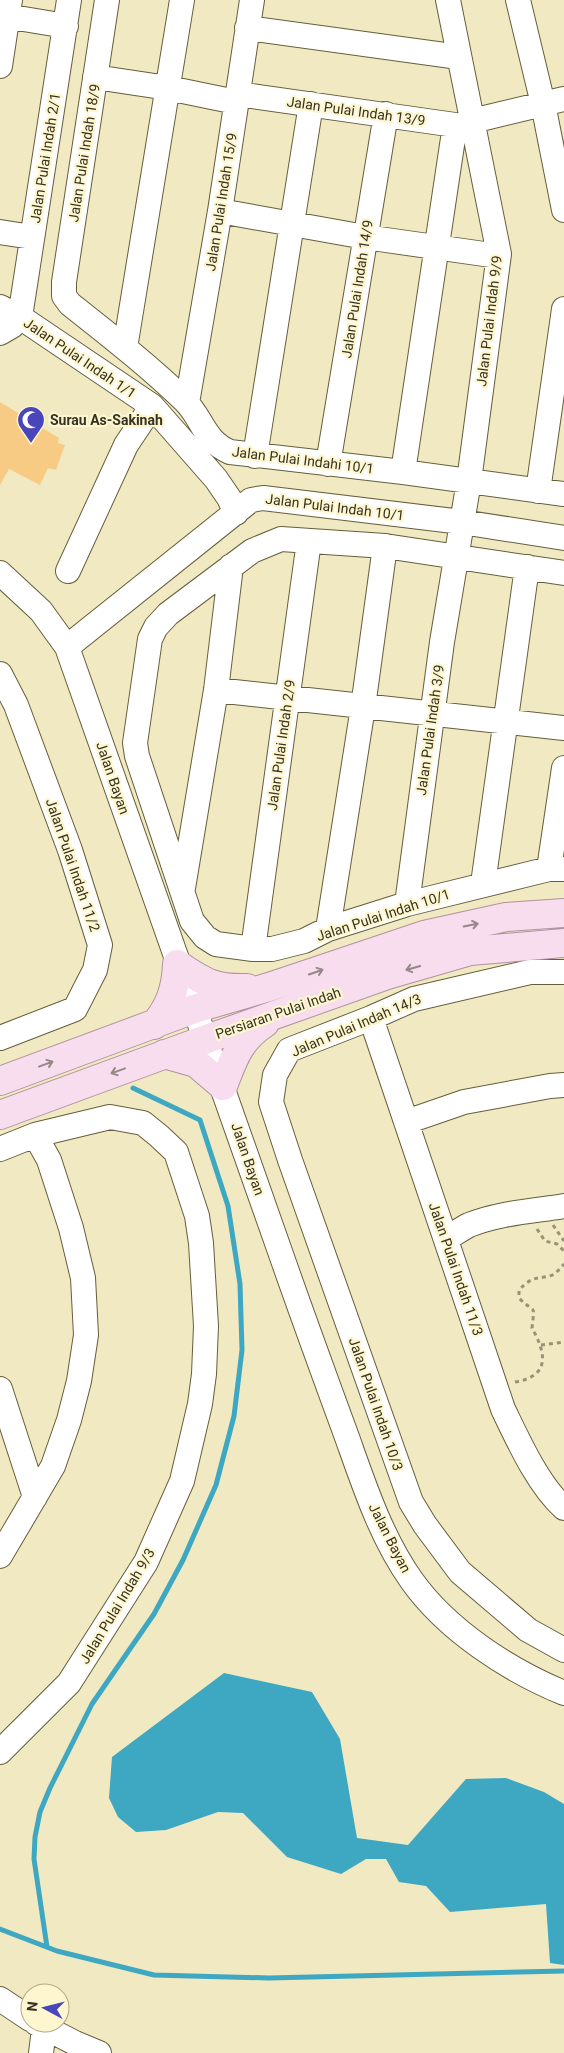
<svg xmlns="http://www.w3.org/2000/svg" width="564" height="2053" viewBox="0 0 564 2053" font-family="Roboto,sans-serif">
<rect width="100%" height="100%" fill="#f1e9c1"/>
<!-- water -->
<path fill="#3ea7c1" d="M 224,1673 L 312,1692 L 340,1739 L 357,1838 L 408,1845 L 466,1779 L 506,1778 L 544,1792 L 564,1804 L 564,1965 L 550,1963 L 546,1904 L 450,1912 L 426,1886 L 399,1882 L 386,1859 L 366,1859 L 341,1874 L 287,1857 L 243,1813 L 218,1812 L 166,1830 L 136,1832 L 118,1817 L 109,1798 L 112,1757 Z"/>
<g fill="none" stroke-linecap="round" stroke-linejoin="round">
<!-- stream -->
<path stroke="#3ea7c1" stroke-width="5" d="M 0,1929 L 57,1951 L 154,1975 L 269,1978 L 564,1971
M 47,1947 L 34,1859 L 35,1837 L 40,1812 L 50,1788 L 92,1704 L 154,1614 L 183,1560 L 216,1485 L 234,1416 L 242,1350 L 240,1284 L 228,1206 L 200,1120 L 133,1088"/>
</g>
<!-- building -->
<path fill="#f8cb85" d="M 0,402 L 59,438 L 58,443 L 65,445 L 56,470 L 48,468 L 40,485 L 9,469 L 0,485 Z"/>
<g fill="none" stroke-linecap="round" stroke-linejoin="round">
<defs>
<path id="minor" d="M 107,0 L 64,282 L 64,296 L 70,304 C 109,335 149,366 185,401 C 203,419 203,440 230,452 L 403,472 L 564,494
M 518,0 L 543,104 L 564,210
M 0,15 L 66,26
M 247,28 L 459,57
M 0,66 L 10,0
M 95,77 L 168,88 L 236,102
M 238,94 L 469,127
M 472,121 L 564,99
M 220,211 L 365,237 L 498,256
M 0,232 L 32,237
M 0,307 L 20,317 L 152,406 L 216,479 L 229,498 L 236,513
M 20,317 L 69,0
M 0,333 L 12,326 L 20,317
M 125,348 L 182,0
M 187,403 L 220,211 L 252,0
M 255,456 L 311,104
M 328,464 L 386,114
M 403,472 L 455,125
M 538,491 L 564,309
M 68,571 L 126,445 L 152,406
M 0,573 L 41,611 L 67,647 C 138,852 211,1056 283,1260 C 304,1320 326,1380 348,1440 C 365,1488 382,1539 412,1581 C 447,1630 508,1670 564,1693
M 564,573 L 385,546 L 281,539 L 252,551 L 168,614 L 156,627 L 150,639 L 135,743 L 137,756 L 192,921 L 205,937 L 216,944 L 253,949 L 272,949 L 304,941 L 328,929 L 407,904 L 549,869 L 564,869
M 67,647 L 251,500 L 263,498 L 462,522 L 564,538
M 0,674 L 16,705 L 70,850 L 100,945 L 95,970 L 75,1009 L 0,1038
M 216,690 L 564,728
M 549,869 L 564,768
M 483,884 L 527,567
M 183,888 L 216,690 L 231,566
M 407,904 L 442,642 L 469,481 L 499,254 L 448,0
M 328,929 L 363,707 L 385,546
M 253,949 L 309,541
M 564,972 L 530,972 L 414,999 L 371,1018 L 289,1050 L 275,1075 L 271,1102 L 290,1160 L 411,1502 L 425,1525 L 460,1572 L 528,1630 L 564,1650
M 371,1018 L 503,1409 C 518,1440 538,1485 564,1508
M 406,1122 L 464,1102 L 550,1086 L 564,1085
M 0,1149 L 35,1135 L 110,1117 L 143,1123 L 159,1136 L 176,1152 L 197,1216 L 201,1243 L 206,1326 L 204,1374 L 200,1404 L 182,1481 L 146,1562 L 69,1683 L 0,1752
M 446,1239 C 453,1235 461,1229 469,1225 C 499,1213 533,1211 564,1206
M 0,1389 L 35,1497
M 0,1556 L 53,1466 L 69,1420 L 79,1381 L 86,1335 L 83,1278 L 71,1228 L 49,1160 L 35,1135
M 0,1999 L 30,2019
M 36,2023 L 75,2043 L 99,2053
M 41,2053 L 44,2029"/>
<path id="major" d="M 177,964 C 204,982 213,989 247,988
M 154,1025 C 170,1007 176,988 177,964
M 164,1054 L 196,1063 L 223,1086 C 234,1058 239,1040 265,1023
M 0,1081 L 194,1009 L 269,987 L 424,935 L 506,917 L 564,913
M 0,1115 L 204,1040 L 387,975 L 470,951 L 564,943"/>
</defs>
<!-- minor casing -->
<use href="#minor" stroke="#655e3b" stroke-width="26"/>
<!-- major casing -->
<use href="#major" stroke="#b092a1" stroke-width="30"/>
<!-- path -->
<path stroke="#989376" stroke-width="3" stroke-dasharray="4 4" stroke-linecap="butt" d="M 553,1225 L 564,1241
M 537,1229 L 545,1241 L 557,1244 L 564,1251
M 541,1345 L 564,1342
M 515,1382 C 551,1376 546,1353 532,1328 C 535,1301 535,1315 519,1298 L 519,1290 C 535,1273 538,1281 555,1274 L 564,1264"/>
<!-- minor -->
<use href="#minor" stroke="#fff" stroke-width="24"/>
<!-- major -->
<use href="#major" stroke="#f8ddef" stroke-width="28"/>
</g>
<!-- one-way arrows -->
<defs><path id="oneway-shaft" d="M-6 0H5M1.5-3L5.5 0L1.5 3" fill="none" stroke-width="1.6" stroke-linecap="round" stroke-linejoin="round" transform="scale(1.25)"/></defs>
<g stroke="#968889">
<use href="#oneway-shaft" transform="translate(471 925) rotate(-12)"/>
<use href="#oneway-shaft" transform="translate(413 968) rotate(164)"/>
<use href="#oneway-shaft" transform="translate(316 972) rotate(-19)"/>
<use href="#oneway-shaft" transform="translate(46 1064) rotate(-20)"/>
<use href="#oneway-shaft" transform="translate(118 1071) rotate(160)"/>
</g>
<!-- icons -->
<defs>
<symbol id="mosque-pin" viewBox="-11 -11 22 30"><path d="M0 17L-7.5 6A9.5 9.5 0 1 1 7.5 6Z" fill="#4945bb" stroke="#fef6ce"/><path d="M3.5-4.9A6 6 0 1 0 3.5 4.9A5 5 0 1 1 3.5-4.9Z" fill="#fff"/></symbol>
</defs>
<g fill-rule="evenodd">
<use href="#mosque-pin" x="15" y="404" width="32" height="43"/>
</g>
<g text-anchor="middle" stroke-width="4.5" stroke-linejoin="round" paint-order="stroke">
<!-- street labels -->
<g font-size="14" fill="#353223" stroke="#fef6ce">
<text transform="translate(356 111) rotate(8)" y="5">Jalan Pulai Indah 13/9</text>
<text transform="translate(84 153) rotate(-81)" y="5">Jalan Pulai Indah 18/9</text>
<text transform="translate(45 158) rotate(-81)" y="5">Jalan Pulai Indah 2/1</text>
<text transform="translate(221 202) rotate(-81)" y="5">Jalan Pulai Indah 15/9</text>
<text transform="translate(357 289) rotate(-81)" y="5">Jalan Pulai Indah 14/9</text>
<text transform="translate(489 321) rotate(-83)" y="5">Jalan Pulai Indah 9/9</text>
<text transform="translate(80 358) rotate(34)" y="5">Jalan Pulai Indah 1/1</text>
<text transform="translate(303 460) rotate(7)" y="5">Jalan Pulai Indahi 10/1</text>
<text transform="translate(335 507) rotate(7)" y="5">Jalan Pulai Indah 10/1</text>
<text transform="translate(430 730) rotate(-82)" y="5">Jalan Pulai Indah 3/9</text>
<text transform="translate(281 745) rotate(-82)" y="5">Jalan Pulai Indah 2/9</text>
<text transform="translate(113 778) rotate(71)" y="5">Jalan Bayan</text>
<text transform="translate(73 865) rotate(71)" y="5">Jalan Pulai Indah 11/2</text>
<text transform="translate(383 915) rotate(-18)" y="5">Jalan Pulai Indah 10/1</text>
<text transform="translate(278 1013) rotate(-19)" y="5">Persiaran Pulai Indah</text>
<text transform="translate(356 1025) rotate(-23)" y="5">Jalan Pulai Indah 14/3</text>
<text transform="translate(248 1159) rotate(71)" y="5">Jalan Bayan</text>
<text transform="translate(456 1269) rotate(71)" y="5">Jalan Pulai Indah 11/3</text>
<text transform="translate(376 1404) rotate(71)" y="5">Jalan Pulai Indah 10/3</text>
<text transform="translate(390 1538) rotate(63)" y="5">Jalan Bayan</text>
<text transform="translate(117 1606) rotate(-59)" y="5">Jalan Pulai Indah 9/3</text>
</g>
<!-- poi labels -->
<g font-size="14" font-weight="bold" fill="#353223" stroke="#fef6ce" text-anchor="start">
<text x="50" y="425">Surau As-Sakinah</text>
</g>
</g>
<!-- north arrow -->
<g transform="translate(45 2008) rotate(277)"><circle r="24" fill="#fef6ce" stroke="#aea88a"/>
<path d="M0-4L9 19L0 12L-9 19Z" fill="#4945bb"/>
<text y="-8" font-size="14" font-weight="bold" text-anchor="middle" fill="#353223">N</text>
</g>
</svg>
